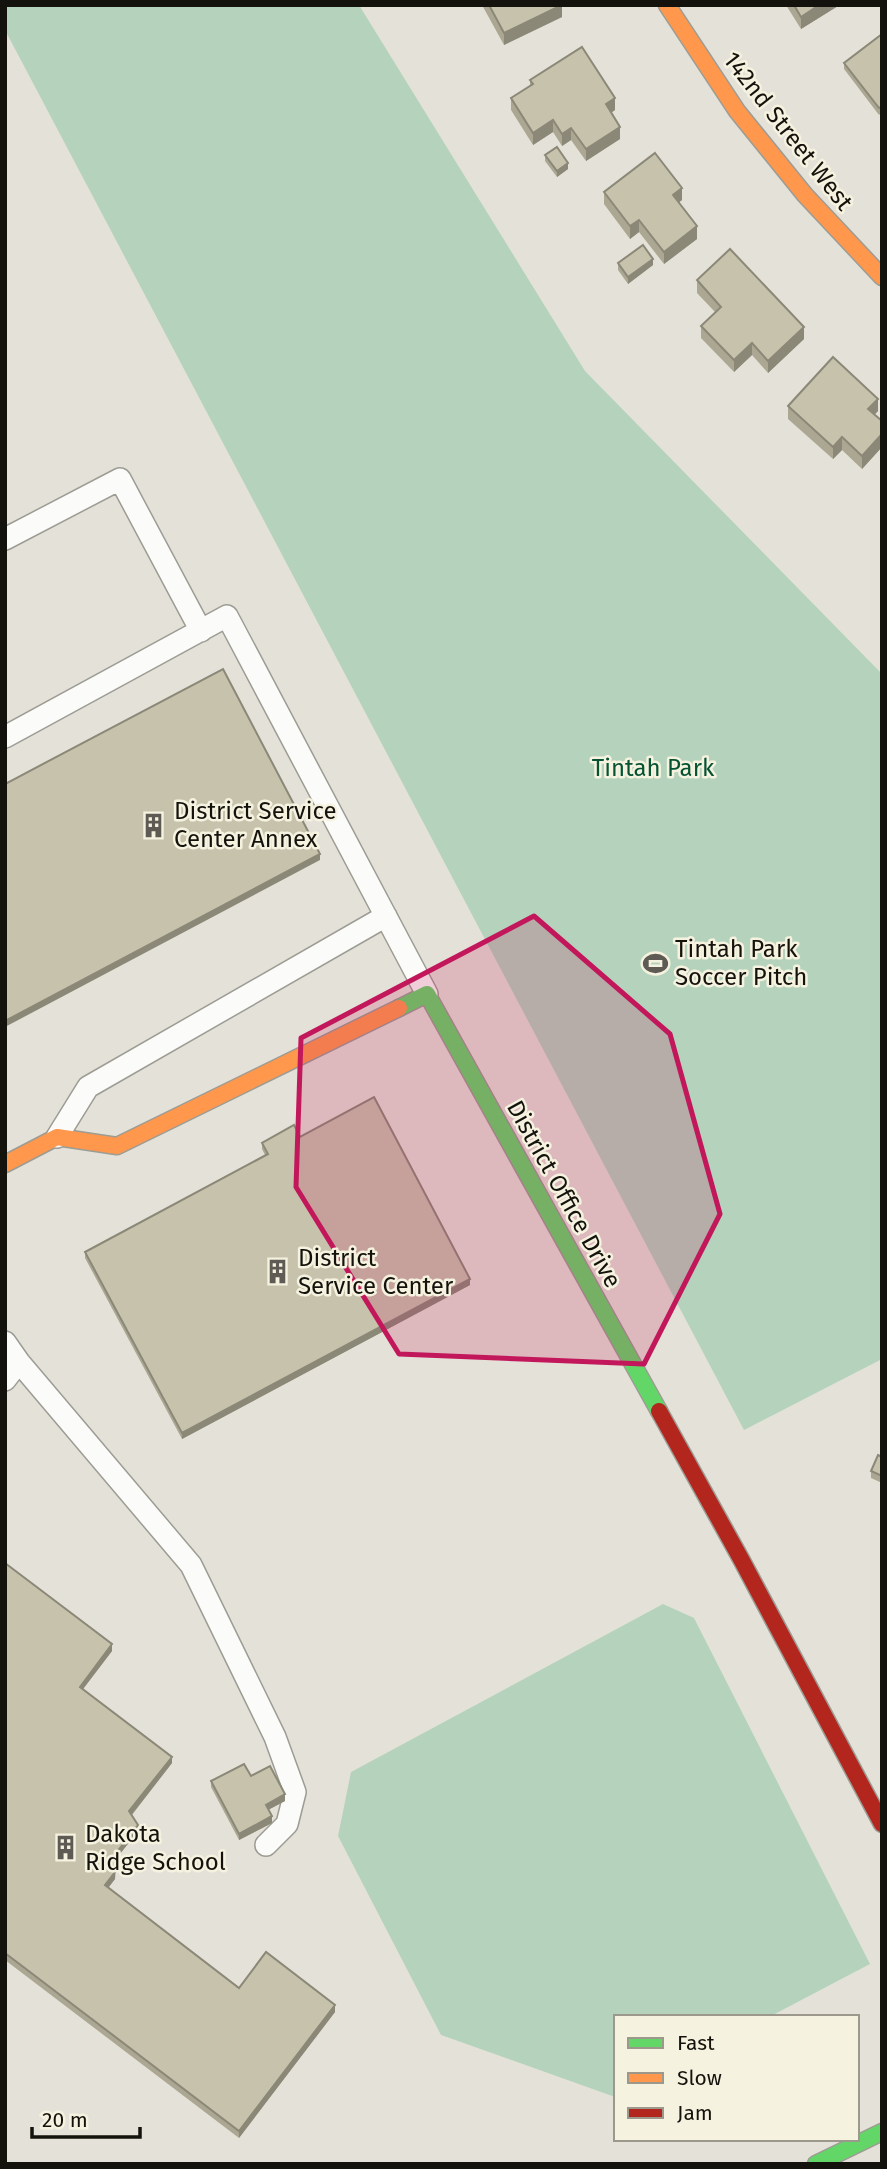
<svg xmlns="http://www.w3.org/2000/svg" width="887" height="2169" viewBox="0 0 887 2169" font-family="'Fira Sans',sans-serif">
<rect width="100%" height="100%" fill="#e4e2d8"/>
<!-- green -->
<path fill="#b5d3bc" d="M 5,5 L 359,5 L 585,371 L 882,674 L 882,1359 L 744,1430 L 5,30 Z
M 663,1604 L 694,1618 L 870,1964 L 769,2017 L 616,2017 L 615,2097 L 441,2035 L 338,1836 L 351,1772 Z"/>
<g fill="none" stroke-linecap="round" stroke-linejoin="round">
<defs>
<path id="lane" d="M 5,539 L 120,479 L 201,631
M 5,737 L 227,616 L 427,994
M 57,1137 L 88,1087 L 386,916
M 5,1342 L 19,1362 L 191,1565 L 275,1737 L 295,1792 L 287,1824 L 266,1845
M 5,1380 L 19,1362"/>
<path id="fast" d="M 399,1008 L 427,994 L 659,1411
M 816,2164 L 882,2132"/>
<path id="slow" d="M 667,5 L 737,111 L 805,195 L 882,277
M 5,1164 L 57,1137 L 117,1146 L 399,1008"/>
<path id="jam" d="M 659,1411 L 741,1559 L 882,1824"/>
</defs>
<!-- lane casing -->
<use href="#lane" stroke="#9d9c94" stroke-width="24"/>
<!-- fast casing -->
<use href="#fast" stroke="#9d9c94" stroke-width="19"/>
<!-- slow casing -->
<use href="#slow" stroke="#9d9c94" stroke-width="19"/>
<!-- jam casing -->
<use href="#jam" stroke="#9d9c94" stroke-width="19"/>
<!-- lane -->
<use href="#lane" stroke="#fbfbf9" stroke-width="21"/>
<!-- fast -->
<use href="#fast" stroke="#63d668" stroke-width="16"/>
<!-- slow -->
<use href="#slow" stroke="#ff974d" stroke-width="16"/>
<!-- jam -->
<use href="#jam" stroke="#b3261e" stroke-width="16"/>
</g>
<!-- wall -->
<path fill="#aba793" d="M 482,5 L 562,5 L 562,17 L 504,45 Z
M 786,5 L 838,5 L 838,6 L 801,29 Z
M 882,34 L 882,112 L 879,115 L 844,69 L 844,63 Z
M 530,80 L 615,110 L 611,113 L 620,139 L 586,161 L 571,140 L 562,146 L 553,132 L 533,145 L 511,110 L 511,98 L 530,86 Z
M 545,155 L 568,169 L 557,177 L 545,161 Z
M 604,192 L 682,200 L 679,202 L 697,239 L 664,264 L 639,232 L 630,239 L 604,204 Z
M 618,263 L 653,265 L 628,284 L 618,270 Z
M 697,280 L 804,339 L 768,373 L 752,355 L 734,372 L 701,338 L 701,326 L 715,312 L 697,293 Z
M 788,406 L 878,411 L 874,415 L 882,421 L 882,447 L 862,469 L 842,450 L 833,459 L 788,419 Z
M 882,485 L 882,501 L 880,500 L 880,487 Z
M 300,1137 L 470,1285 L 182,1439 L 85,1258 L 85,1252 L 265,1155 L 262,1149 L 262,1143 Z
M 882,1457 L 882,1483 L 871,1478 L 871,1471 Z
M 5,1563 L 112,1651 L 83,1689 L 172,1763 L 132,1815 L 138,1831 L 116,1859 L 115,1879 L 108,1888 L 239,1988 L 335,2012 L 239,2138 L 5,1960 Z
M 251,1776 L 285,1801 L 268,1810 L 272,1823 L 239,1840 L 211,1787 L 211,1781 Z"/>
<!-- shaded-wall -->
<path fill="#8b8878" d="M 562,5 L 562,17 L 504,45 L 504,33 Z
M 819,5 L 838,6 L 801,29 L 801,17 Z
M 615,98 L 615,110 L 606,116 L 606,104 Z
M 553,120 L 553,132 L 533,145 L 533,133 Z
M 620,127 L 620,139 L 586,161 L 586,149 Z
M 571,128 L 571,140 L 562,146 L 562,134 Z
M 568,163 L 568,169 L 557,177 L 557,171 Z
M 682,188 L 682,200 L 673,207 L 673,195 Z
M 639,220 L 639,232 L 630,239 L 630,226 Z
M 697,226 L 697,239 L 664,264 L 664,252 Z
M 653,259 L 653,265 L 628,284 L 628,277 Z
M 804,327 L 804,339 L 768,373 L 768,361 Z
M 752,343 L 752,355 L 734,372 L 734,360 Z
M 878,399 L 878,411 L 868,421 L 868,409 Z
M 882,434 L 882,447 L 862,469 L 862,456 Z
M 842,437 L 842,450 L 833,459 L 833,447 Z
M 320,854 L 320,860 L 5,1027 L 5,1021 Z
M 470,1279 L 470,1285 L 182,1439 L 182,1433 Z
M 112,1644 L 112,1651 L 80,1693 L 80,1687 Z
M 172,1757 L 172,1763 L 129,1818 L 129,1811 Z
M 285,1794 L 285,1801 L 266,1811 L 266,1805 Z
M 272,1816 L 272,1823 L 239,1840 L 239,1834 Z
M 138,1825 L 138,1831 L 116,1859 L 115,1879 L 105,1892 L 105,1885 L 116,1853 Z
M 335,2005 L 335,2012 L 239,2138 L 239,2131 Z"/>
<!-- building -->
<path fill="#c7c2ab" stroke="#8b8878" stroke-width="2" d="M 489,5 L 562,5 L 504,33 Z
M 794,5 L 819,5 L 801,17 Z
M 882,34 L 882,106 L 879,108 L 844,63 Z
M 582,47 L 615,98 L 606,104 L 620,127 L 586,149 L 571,128 L 562,134 L 553,120 L 533,133 L 511,98 L 533,84 L 530,80 Z
M 557,147 L 568,163 L 557,171 L 545,155 Z
M 655,153 L 682,188 L 673,195 L 697,226 L 664,252 L 639,220 L 630,226 L 604,192 Z
M 643,245 L 653,259 L 628,277 L 618,263 Z
M 730,249 L 804,327 L 768,361 L 752,343 L 734,360 L 701,326 L 721,307 L 697,280 Z
M 833,357 L 878,399 L 868,409 L 882,421 L 882,434 L 862,456 L 842,437 L 833,447 L 788,406 Z
M 223,669 L 320,854 L 5,1021 L 5,784 Z
M 374,1097 L 470,1279 L 182,1433 L 85,1252 L 268,1154 L 262,1143 L 294,1125 L 300,1137 Z
M 878,1455 L 882,1457 L 882,1476 L 871,1471 Z
M 5,1563 L 112,1644 L 80,1687 L 172,1757 L 129,1811 L 138,1825 L 116,1853 L 115,1872 L 105,1885 L 239,1988 L 266,1952 L 335,2005 L 239,2131 L 5,1953 Z
M 244,1764 L 251,1776 L 270,1766 L 285,1794 L 266,1805 L 272,1816 L 239,1834 L 211,1781 Z"/>
<!-- marked area -->
<path fill="#c2185b" fill-opacity="0.2" stroke="#c2185b" stroke-width="5" stroke-linejoin="round" d="M 534,916 L 670,1034 L 720,1214 L 644,1364 L 399,1354 L 296,1187 L 301,1038 Z"/>
<!-- icons -->
<defs>
<symbol id="building-bare" viewBox="-9 -9 18 18"><path d="M-4-6H4V6H1V3H-1V6H-4ZM-2.5-4.3h1.7v1.8h-1.7ZM.8-4.3h1.7v1.8H.8ZM-2.5-1h1.7V.8h-1.7ZM.8-1h1.7V.8H.8Z" fill="#5d5b53" stroke="#f6f2e0" stroke-width="2.5" paint-order="stroke"/></symbol>
<symbol id="stadium-bare" viewBox="-9 -9 18 18"><path d="M0-5a6.5 5 0 1 0 0 10a6.5 5 0 1 0 0-10ZM-3.5-1.8h7v3.6h-7Z" fill="#5d5b53" stroke="#f6f2e0" stroke-width="2.5" paint-order="stroke"/></symbol>
</defs>
<g fill-rule="evenodd">
<use href="#building-bare" x="136" y="808" width="35" height="35"/>
<use href="#stadium-bare" x="638" y="946" width="35" height="35"/>
<use href="#building-bare" x="260" y="1254" width="35" height="35"/>
<use href="#building-bare" x="48" y="1830" width="35" height="35"/>
</g>
<g text-anchor="middle" stroke-width="5" stroke-linejoin="round" paint-order="stroke">
<!-- street labels -->
<g font-size="24" fill="#14120c" stroke="#f6f2e0">
<text transform="translate(788 131) rotate(52)" y="8">142nd Street West</text>
<text transform="translate(564 1194) rotate(61)" y="8">District Office Drive</text>
</g>
<!-- park labels -->
<g font-size="24" fill="#055333" stroke="#f6f2e0">
<text x="653" y="776">Tintah Park</text>
</g>
<!-- poi labels -->
<g font-size="24" fill="#14120c" stroke="#f6f2e0" text-anchor="start">
<text x="174" y="819">District Service<tspan x="174" dy="28">Center Annex</tspan></text>
<text x="675" y="957">Tintah Park<tspan x="675" dy="28">Soccer Pitch</tspan></text>
<text x="298" y="1266">District<tspan x="298" dy="28">Service Center</tspan></text>
<text x="85" y="1842">Dakota<tspan x="85" dy="28">Ridge School</tspan></text>
</g>
</g>
<!-- border -->
<rect width="887" height="2169" fill="none" stroke="#14120c" stroke-width="14"/>
<!-- legend -->
<rect x="614" y="2015" width="245" height="126" fill="#f6f2e0" stroke="#9c988b" stroke-width="2"/>
<rect x="628" y="2038" width="35" height="10" fill="#63d668" stroke="#9c988b" stroke-width="2"/>
<text x="677" y="2050" font-size="21" fill="#14120c">Fast</text>
<rect x="628" y="2073" width="35" height="10" fill="#ff974d" stroke="#9c988b" stroke-width="2"/>
<text x="677" y="2085" font-size="21" fill="#14120c">Slow</text>
<rect x="628" y="2108" width="35" height="10" fill="#b3261e" stroke="#9c988b" stroke-width="2"/>
<text x="677" y="2120" font-size="21" fill="#14120c">Jam</text>
<!-- scale -->
<path d="M32 2127v10h108v-10" fill="none" stroke="#14120c" stroke-width="3.5"/>
<text x="42" y="2127" font-size="21" fill="#14120c" stroke="#f6f2e0" stroke-width="5" paint-order="stroke">20 m</text>
</svg>
